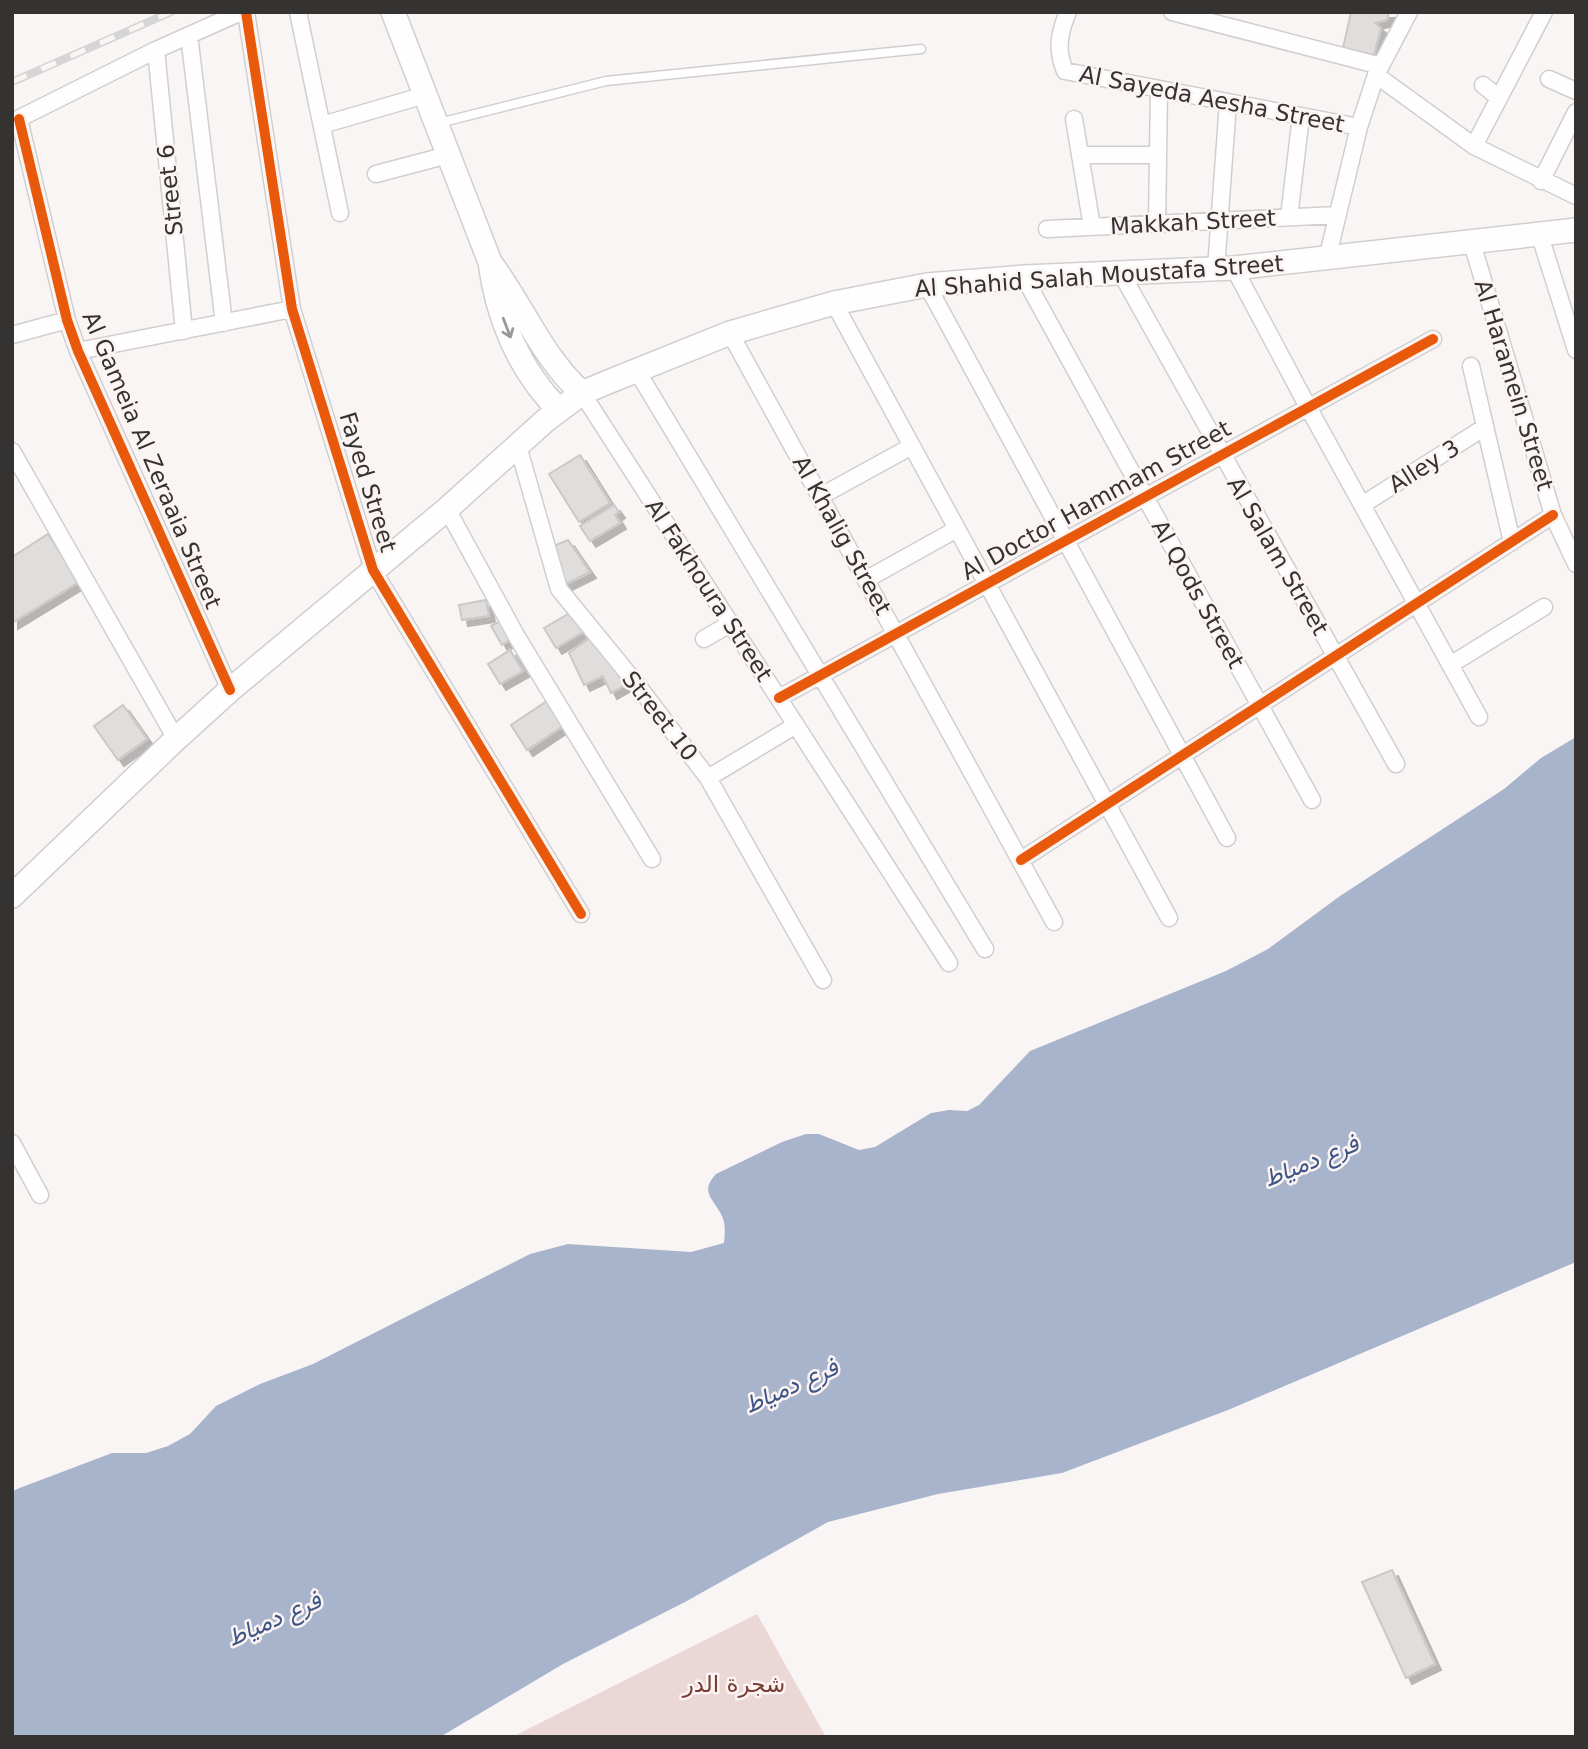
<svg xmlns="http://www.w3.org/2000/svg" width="1588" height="1749" viewBox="0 0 1588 1749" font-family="'DejaVu Sans',Vazirmatn,sans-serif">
<defs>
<filter id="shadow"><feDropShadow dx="6" dy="6" stdDeviation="0" flood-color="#0004"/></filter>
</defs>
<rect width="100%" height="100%" fill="#faf5f5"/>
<!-- green -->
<path fill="#ebd8d6" d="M 757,1614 L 826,1737 L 512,1737 Z"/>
<!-- water -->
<path fill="#a8b4cc" d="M 1576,737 L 1576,1262 L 1228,1410 L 1062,1473 L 938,1494 L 828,1522 L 685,1602 L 563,1664 L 440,1737 L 12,1737 L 12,1492 L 17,1489 L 112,1453 L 146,1453 L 168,1446 L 190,1434 L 216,1406 L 260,1384 L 313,1364 L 530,1254 L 568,1244 L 691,1252 L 724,1243 C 725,1233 726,1223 721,1214 C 712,1197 700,1192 716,1174 L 782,1142 L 806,1134 L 819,1134 L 859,1150 L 875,1147 L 931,1113 L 949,1110 L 967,1111 L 979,1105 L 1030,1051 L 1226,971 L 1268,949 L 1340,896 L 1504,789 L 1541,758 Z"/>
<!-- building -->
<path fill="#e0dddd" stroke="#cbc8c8" stroke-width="2" filter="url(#shadow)" d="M 1351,12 L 1389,12 L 1387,20 L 1375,23 L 1381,28 L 1374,55 L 1343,48 Z
M 580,455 L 610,503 L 579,522 L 549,474 Z
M 614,505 L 619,512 L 615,515 L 620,523 L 590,541 L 580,526 Z
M 48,534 L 79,582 L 12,623 L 12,557 Z
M 568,540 L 590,572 L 564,585 L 551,547 Z
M 486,600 L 489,616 L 462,620 L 459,605 Z
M 573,611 L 585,631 L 556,648 L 544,628 Z
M 504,619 L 514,637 L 502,645 L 491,626 Z
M 591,637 L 627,684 L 611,693 L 603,676 L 584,685 L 569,653 Z
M 510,650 L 523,671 L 500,684 L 488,664 Z
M 550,699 L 566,724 L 527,750 L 511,725 Z
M 123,705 L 147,739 L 118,760 L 94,726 Z
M 1392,1570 L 1435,1664 L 1406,1678 L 1362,1582 Z"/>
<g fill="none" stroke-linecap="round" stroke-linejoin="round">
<defs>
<path id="lane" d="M 439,123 L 606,81 L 921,49"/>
<path id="street" d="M 246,12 L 292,309 L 373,570 L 581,914
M 298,12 L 340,213
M 1068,12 C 1059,33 1056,50 1065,71 L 1359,127
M 1172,12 L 1381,66
M 189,35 L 224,323
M 156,50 L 184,331
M 1376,75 L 1474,146 L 1576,196
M 1549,79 L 1576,91
M 1483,85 L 1499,98
M 19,119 L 67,320 L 78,351 L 230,690
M 1074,119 L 1092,227
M 12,122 L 156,50 L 241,12
M 322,125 L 425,95
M 1474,146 L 1544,12
M 1080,155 L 1158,155
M 376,174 L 448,155
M 1541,181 L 1576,112
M 1289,217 L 1301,116
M 1157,224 L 1159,89
M 1047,229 L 1338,215
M 1540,236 L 1576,350
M 1472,243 L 1553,515 L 1576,564
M 1327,259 L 1359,127 L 1376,75 L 1409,12
M 1234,268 L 1308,407 L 1479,717
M 1216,269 L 1228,102
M 1121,273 L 1396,764
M 1024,277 L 1312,800
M 927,285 L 1227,838
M 834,303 L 1169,918
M 730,333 L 1054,922
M 12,335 L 67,320
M 78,351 L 292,309
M 1471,366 L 1512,542
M 637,371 L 985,949
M 582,393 L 949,963
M 518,446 L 559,589 L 635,682 L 708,778 L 823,980
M 12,451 L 176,739
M 821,496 L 912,446
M 1362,505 L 1485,427
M 447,509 L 517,637 L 652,859
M 867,579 L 957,529
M 704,639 L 731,623
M 1450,665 L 1544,607
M 779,698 L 1433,339
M 708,778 L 796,725
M 1021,860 L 1553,515
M 12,1143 L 40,1195"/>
<path id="secondary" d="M 393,12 L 490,262 C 497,317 519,370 559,410
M 492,265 C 523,307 542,357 582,393
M 12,896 L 176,739 L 230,690 L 447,509 L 546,420 L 582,393 L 608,382 L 730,333 L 834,303 L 927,285 L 1024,277 L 1234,268 L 1576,230"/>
</defs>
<!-- lane casing -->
<use href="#lane" stroke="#d2cece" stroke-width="11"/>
<!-- street casing -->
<use href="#street" stroke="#d2cece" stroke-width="19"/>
<!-- secondary casing -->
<use href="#secondary" stroke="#d2cece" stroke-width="26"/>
<!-- lane -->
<use href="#lane" stroke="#fefefe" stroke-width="8"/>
<!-- street -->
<use href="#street" stroke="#fefefe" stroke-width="16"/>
<!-- secondary -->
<use href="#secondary" stroke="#fefefe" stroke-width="23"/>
<defs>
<path id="rail" d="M 12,82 L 171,12"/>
</defs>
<!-- rail casing -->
<use href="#rail" stroke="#d5d5d5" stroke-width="8"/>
<!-- rail -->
<use href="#rail" stroke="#fcf4f3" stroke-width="5" stroke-dasharray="16" stroke-linecap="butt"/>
<defs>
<path id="cycleway" d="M 246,12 L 292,309 L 373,570 L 581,914
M 19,119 L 67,320 L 78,351 L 230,690
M 779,698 L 1433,339
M 1021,860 L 1553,515"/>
</defs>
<!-- cycleway casing -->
<use href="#cycleway" stroke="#fcf4f3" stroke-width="15"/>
<!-- cycleway -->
<use href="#cycleway" stroke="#e8590c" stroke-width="10"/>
</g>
<!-- one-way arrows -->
<defs><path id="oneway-shaft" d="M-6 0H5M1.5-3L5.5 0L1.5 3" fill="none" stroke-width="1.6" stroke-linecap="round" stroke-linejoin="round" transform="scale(1.75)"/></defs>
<use stroke="#9a9898" href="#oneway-shaft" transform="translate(507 328) rotate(69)"/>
<g text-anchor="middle" stroke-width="5" stroke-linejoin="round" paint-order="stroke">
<!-- street labels -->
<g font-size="23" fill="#353232" stroke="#fcf4f3">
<text transform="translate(1212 99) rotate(11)" y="8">Al Sayeda Aesha Street</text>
<text transform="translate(170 190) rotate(-96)" y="8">Street 6</text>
<text transform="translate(1193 222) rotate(-3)" y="8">Makkah Street</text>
<text transform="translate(1099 276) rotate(-4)" y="8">Al Shahid Salah Moustafa Street</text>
<text transform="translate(1514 385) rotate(73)" y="8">Al Haramein Street</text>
<text transform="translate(152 460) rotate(67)" y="8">Al Gameia Al Zeraaia Street</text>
<text transform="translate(1424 466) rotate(-32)" y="8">Alley 3</text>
<text transform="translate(368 482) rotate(73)" y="8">Fayed Street</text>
<text transform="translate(1096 500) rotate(-29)" y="8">Al Doctor Hammam Street</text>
<text transform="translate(842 535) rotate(61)" y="8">Al Khalig Street</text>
<text transform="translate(1278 556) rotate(60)" y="8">Al Salam Street</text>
<text transform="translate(709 590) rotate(57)" y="8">Al Fakhoura Street</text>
<text transform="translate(1198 594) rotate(61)" y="8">Al Qods Street</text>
<text transform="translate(660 716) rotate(52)" y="8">Street 10</text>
</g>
<!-- park labels -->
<g font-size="23" fill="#7a3d34" stroke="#fcf4f3">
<text x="734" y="1692">شجرة الدر</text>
</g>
<!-- water labels -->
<g font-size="24" font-style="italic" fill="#3b5586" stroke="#fcf4f3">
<text transform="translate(1311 1161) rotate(-22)" y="8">فرع دمياط</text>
<text transform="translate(791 1386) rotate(-24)" y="8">فرع دمياط</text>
<text transform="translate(274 1619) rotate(-24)" y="8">فرع دمياط</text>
</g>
</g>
<!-- border -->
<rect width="1588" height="1749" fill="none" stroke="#353232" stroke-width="28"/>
</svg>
